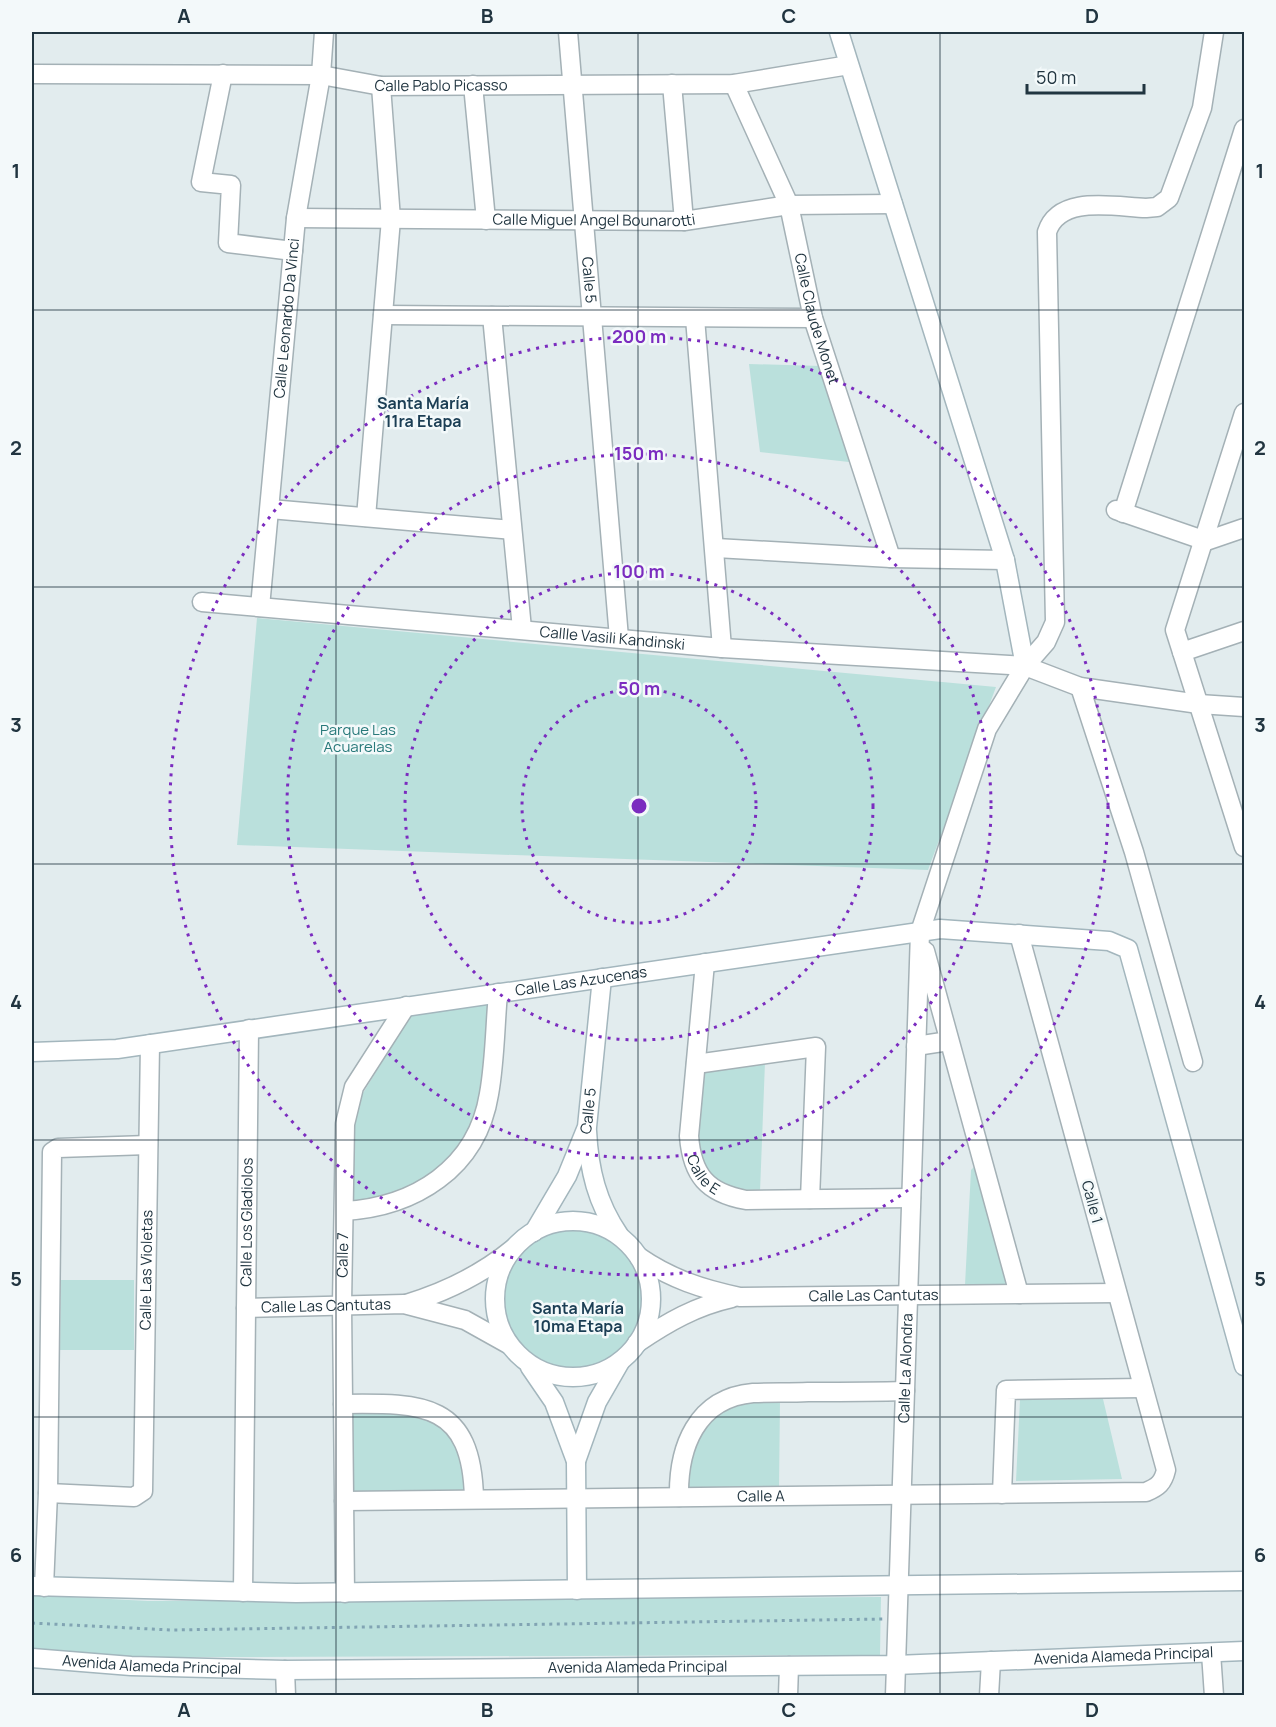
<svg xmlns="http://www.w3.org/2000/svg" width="1276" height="1727" viewBox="0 0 1276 1727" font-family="Manrope,sans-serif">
<rect width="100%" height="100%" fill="#e2ecee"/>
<!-- green -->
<path fill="#bae0dc" d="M 749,364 L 820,366 L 849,462 L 760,452 Z
M 257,618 L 996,687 L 928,870 L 237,845 Z
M 489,1004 C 482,1072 489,1141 421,1180 C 411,1186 400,1194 389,1198 C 378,1202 363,1202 352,1204 L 355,1119 L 360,1098 L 410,1016 Z
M 765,1062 L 760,1192 L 724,1188 L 702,1166 L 696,1146 L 702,1069 Z
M 975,1166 L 1008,1284 L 965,1285 L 971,1170 Z
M502 1299a71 71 0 1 1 142 0a71 71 0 1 1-142 0Z
M 61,1280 L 134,1280 L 134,1350 L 60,1350 Z
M 1103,1399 L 1122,1479 L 1016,1481 L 1020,1400 Z
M 749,1401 L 780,1401 L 779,1488 L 684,1489 C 684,1442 705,1415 749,1401 Z
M 350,1412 L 420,1413 L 450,1434 L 461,1453 L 466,1493 L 351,1493 Z
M 32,1595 L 148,1601 L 881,1597 L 880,1655 L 219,1657 L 123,1657 L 32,1652 Z"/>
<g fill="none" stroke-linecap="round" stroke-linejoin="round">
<defs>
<g id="street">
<path id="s1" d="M 568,32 L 619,638"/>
<path id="s2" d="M 32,74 L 321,75 L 381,86 L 734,84 L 849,65"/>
<path d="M 223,74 L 201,182 L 231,185 L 228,243 L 293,251"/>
<path d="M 672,84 L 684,221"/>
<path id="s3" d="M 734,84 L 789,205 L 813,318 L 891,558"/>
<path d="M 473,85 L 486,220"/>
<path id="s4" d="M 296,218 L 684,221 L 789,205 L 893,204"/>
<path d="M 383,315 L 813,318"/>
<path d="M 492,316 L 522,629"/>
<path d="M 695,318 L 722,648"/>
<path d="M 1244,413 L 1175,630 L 1244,847"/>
<path d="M 270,509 L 512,530"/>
<path d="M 1116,510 L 1206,541 L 1244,528"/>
<path d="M 1123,513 L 1244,129"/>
<path d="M 366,517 L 391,219 L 381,86"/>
<path d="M 716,548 L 891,558 L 1005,560"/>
<path id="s5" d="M 202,602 L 722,648 L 1025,666 L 1080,687 L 1199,704 L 1244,707"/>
<path id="s6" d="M 260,607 L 296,218 L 321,75 L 324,32"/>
<path d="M 1182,652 L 1244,631"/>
<path d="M 1080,687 L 1134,852 L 1193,1062"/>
<path d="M 925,951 L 1019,1294"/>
<path id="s7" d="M 705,963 L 689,1136 C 692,1175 707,1193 746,1200 L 911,1198"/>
<path d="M 916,1046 L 949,1041"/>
<path d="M 696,1064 L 816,1047 L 810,1199"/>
<path d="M 344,1211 C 414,1207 477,1169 489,1094 C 495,1061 495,1026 498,993"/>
<path id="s8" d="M 639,1257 C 671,1279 702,1289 740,1297 L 1117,1293"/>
<path d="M 406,1304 C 446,1292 481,1275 514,1248"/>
<path id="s9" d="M 246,1308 L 404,1304 L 465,1320 L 508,1344"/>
<path d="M 637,1343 C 668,1322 696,1306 732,1298"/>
<path d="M 343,1404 C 423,1403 472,1402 474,1499"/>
<path id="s10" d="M 48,1493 L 134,1497 L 143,1491 L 150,1044"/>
<path d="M 1002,1494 L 1006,1390 L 1143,1388"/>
<path d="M 679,1497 C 678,1448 696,1398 753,1393 C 771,1392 790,1393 808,1392 C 840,1392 873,1392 905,1391"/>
<path id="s11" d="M 344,1501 L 1146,1492 C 1158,1487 1163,1483 1166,1470 L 1019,934"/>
<path d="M 44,1587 L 48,1493 L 52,1152 L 58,1148 L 148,1145"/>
<path id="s12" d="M 243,1592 L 249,1029"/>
<path id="s13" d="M 345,1593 L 342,1305 L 345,1124 L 354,1087 L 406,1006"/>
<path d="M 1211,1653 L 1214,1696"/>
<path d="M 285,1670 L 286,1696"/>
<path d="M 788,1696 L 789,1666"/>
<path id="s14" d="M 895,1696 L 920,932 L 987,729 L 1025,666 L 1046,642 L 1055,622 L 1047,232 C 1059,194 1115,207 1146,208 L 1157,207 L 1169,198 L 1202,108 L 1214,32"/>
<path d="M 989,1696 L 991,1661"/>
</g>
<g id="secondary">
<path d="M 839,32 L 1005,560 L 1025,666"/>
<path id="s15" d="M 32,1052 L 117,1049 L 940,929 L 1109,941 L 1128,949 L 1244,1366"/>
<path d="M 587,1131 C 589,1170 597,1203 619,1235"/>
<circle cx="573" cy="1299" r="78"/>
<path id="s16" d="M 534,1232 L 567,1176 L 587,1127 L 602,978"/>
<path d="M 530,1367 L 554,1402 L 576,1461 L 577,1590"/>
<path d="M 576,1461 L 597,1402 L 620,1362"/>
<path d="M 32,1586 L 296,1593 L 1244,1581"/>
<path id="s17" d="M 32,1658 L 131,1666 L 285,1670 L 896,1665 L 1244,1651"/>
</g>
</defs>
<!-- street casing -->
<use href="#street" stroke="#a4b1b6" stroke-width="21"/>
<!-- secondary casing -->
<use href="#secondary" stroke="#a3b6bd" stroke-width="21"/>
<!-- path -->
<path stroke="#81a4b3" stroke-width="3" stroke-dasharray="3 4.5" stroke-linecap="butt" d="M 32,1623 L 171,1630 L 883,1619"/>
<!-- street -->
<use href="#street" stroke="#fff" stroke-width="18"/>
<!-- secondary -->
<use href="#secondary" stroke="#fff" stroke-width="18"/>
</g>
<!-- grid -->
<path fill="none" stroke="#213540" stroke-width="1.5" stroke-opacity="0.55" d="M 336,32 L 336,1696M 638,32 L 638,1696M 940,32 L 940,1696M 32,310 L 1244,310M 32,587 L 1244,587M 32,864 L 1244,864M 32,1140 L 1244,1140M 32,1417 L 1244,1417"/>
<!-- distance rings -->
<g fill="none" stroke="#7b2cbf" stroke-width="3" stroke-dasharray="3 6">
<circle cx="639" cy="806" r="117"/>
<circle cx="639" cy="806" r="234"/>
<circle cx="639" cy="806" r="352"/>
<circle cx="639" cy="806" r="469"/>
</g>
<g text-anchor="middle" stroke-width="5" stroke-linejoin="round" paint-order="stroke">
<!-- street labels -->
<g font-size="15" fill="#213540" stroke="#f3f9fa">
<text dy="5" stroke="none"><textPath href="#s2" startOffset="410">Calle Pablo Picasso</textPath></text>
<text dy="5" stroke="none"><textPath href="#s4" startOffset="298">Calle Miguel Angel Bounarotti</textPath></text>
<text dy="5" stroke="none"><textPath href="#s1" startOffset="249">Calle 5</textPath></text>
<text dy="5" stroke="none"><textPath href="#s6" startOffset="290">Calle Leonardo Da Vinci</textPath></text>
<text dy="5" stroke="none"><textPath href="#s3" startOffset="250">Calle Claude Monet</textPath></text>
<text dy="5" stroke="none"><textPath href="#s5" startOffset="412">Callle Vasili Kandinski</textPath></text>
<text dy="5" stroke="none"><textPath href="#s15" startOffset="554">Calle Las Azucenas</textPath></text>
<text dy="5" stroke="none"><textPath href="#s16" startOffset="134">Calle 5</textPath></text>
<text dy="5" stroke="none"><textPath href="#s7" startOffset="216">Calle E</textPath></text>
<text transform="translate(1092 1202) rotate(75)" y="5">Calle 1</text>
<text dy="5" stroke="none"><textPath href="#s12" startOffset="370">Calle Los Gladiolos</textPath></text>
<text dy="5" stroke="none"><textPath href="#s13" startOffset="338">Calle 7</textPath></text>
<text dy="5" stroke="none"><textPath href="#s10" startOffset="318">Calle Las Violetas</textPath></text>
<text dy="5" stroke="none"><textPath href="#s8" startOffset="243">Calle Las Cantutas</textPath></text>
<text dy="5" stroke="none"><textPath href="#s9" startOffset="80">Calle Las Cantutas</textPath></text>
<text dy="5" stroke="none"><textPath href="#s14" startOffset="328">Calle La Alondra</textPath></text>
<text dy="5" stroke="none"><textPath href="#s11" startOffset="417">Calle A</textPath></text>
<text dy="5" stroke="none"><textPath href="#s17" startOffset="1092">Avenida Alameda Principal</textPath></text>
<text dy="5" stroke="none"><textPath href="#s17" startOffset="120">Avenida Alameda Principal</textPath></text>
<text dy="5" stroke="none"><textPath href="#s17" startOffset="606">Avenida Alameda Principal</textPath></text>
</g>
<!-- park labels -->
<g font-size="15" fill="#28797a" stroke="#f3f9fa">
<text x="358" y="735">Parque Las<tspan x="358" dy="17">Acuarelas</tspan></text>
</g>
<!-- neighbourhood labels -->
<g font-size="16" font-weight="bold" fill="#1b3e54" stroke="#f3f9fa">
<text x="423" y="409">Santa María<tspan x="423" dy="18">11ra Etapa</tspan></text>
<text x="578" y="1314">Santa María<tspan x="578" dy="18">10ma Etapa</tspan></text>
</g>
</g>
<circle cx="639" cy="806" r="9" fill="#7b2cbf" stroke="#f3f9fa" stroke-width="3"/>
<g font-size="18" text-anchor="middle" font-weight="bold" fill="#7b2cbf" stroke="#f3f9fa" stroke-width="5" stroke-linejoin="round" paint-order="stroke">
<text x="639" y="343">200 m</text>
<text x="639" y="460">150 m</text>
<text x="639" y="578">100 m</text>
<text x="639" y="695">50 m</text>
</g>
<!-- border -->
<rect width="1276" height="1727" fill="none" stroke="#f3f9fa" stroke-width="66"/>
<!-- scale -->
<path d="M1027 84v9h117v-9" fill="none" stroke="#213540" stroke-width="3"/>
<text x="1036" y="84" font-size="18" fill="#213540" stroke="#f3f9fa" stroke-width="4.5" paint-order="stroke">50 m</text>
<rect x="33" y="33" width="1210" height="1661" fill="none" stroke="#213540" stroke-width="2"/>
<g font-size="20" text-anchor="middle" font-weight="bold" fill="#213540">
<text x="184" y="23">A</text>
<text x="487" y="23">B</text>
<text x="789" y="23">C</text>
<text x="1092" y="23">D</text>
<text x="16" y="178">1</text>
<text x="1260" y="178">1</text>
<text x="16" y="455">2</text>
<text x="1260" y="455">2</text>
<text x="16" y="732">3</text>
<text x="1260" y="732">3</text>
<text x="16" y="1009">4</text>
<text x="1260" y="1009">4</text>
<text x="16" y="1286">5</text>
<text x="1260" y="1286">5</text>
<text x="16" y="1562">6</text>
<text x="1260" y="1562">6</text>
<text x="184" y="1717">A</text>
<text x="487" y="1717">B</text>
<text x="789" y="1717">C</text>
<text x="1092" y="1717">D</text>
</g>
</svg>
